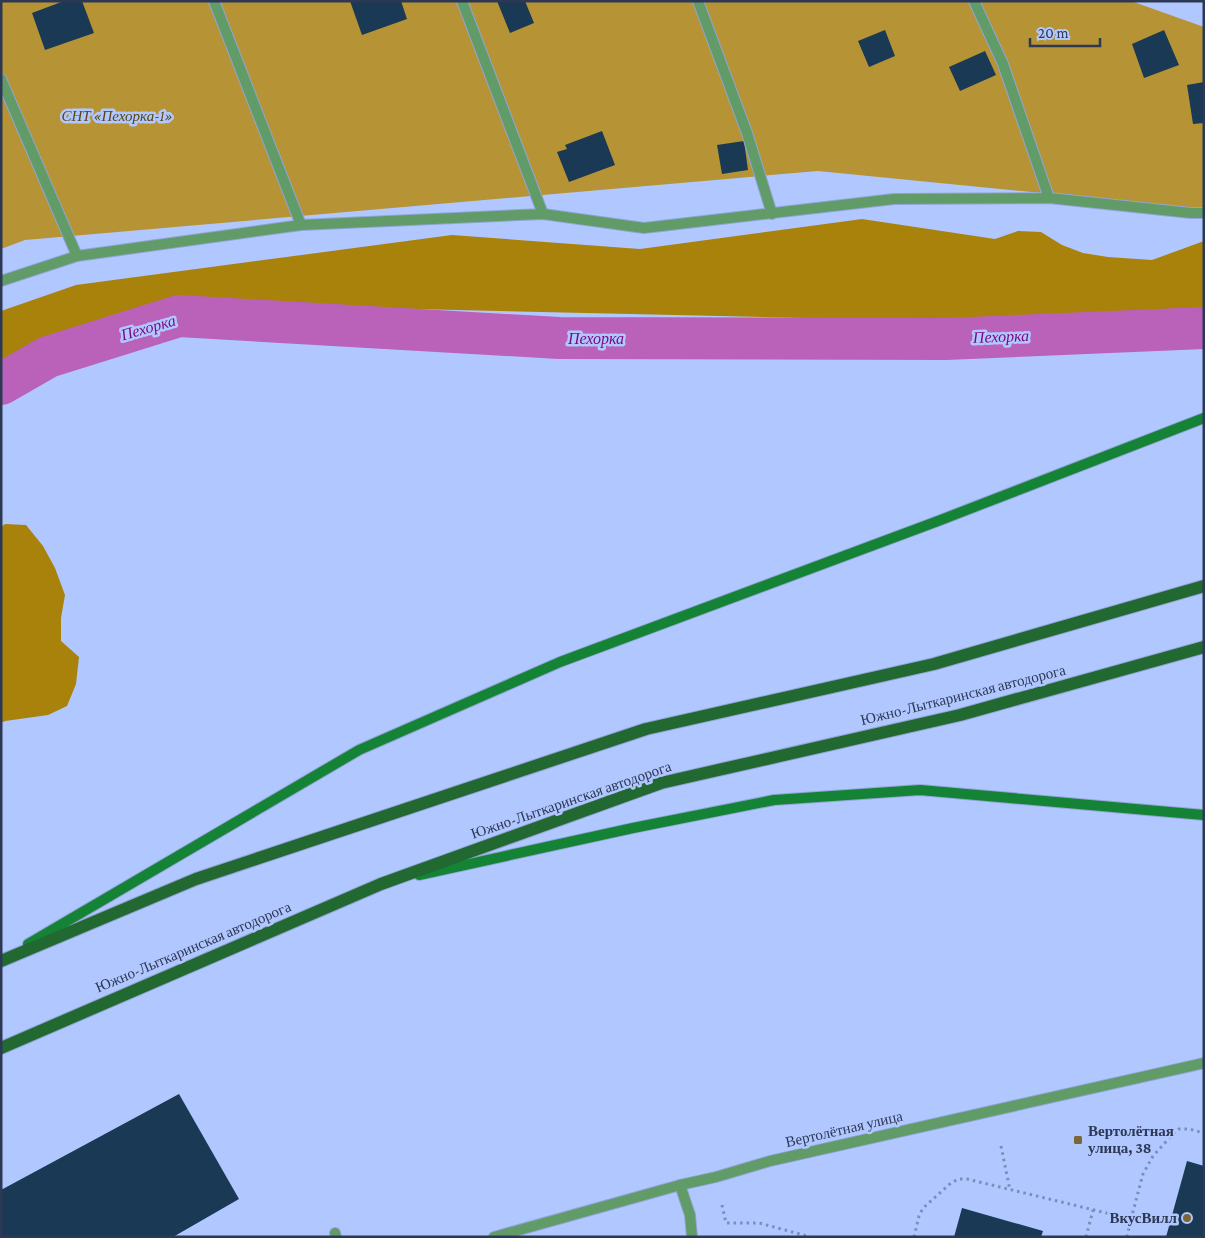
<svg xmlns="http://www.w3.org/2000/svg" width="1205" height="1238" viewBox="0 0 1205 1238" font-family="'Crimson Pro',serif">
<rect width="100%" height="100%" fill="#b1c7ff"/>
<!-- green -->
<path fill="#b69335" d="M 1,1 L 1131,1 L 1204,27 L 1204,209 L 818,171 L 25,240 L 1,249 Z"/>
<!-- forest -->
<path fill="#a8820a" d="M 862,219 L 995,239 L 1018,231 L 1041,232 L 1062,245 L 1083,253 L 1108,257 L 1152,260 L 1204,241 L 1204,314 L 977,322 L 195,304 L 144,311 L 40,341 L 1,369 L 1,311 L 76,285 L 452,235 L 640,249 Z
M 5,524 L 26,525 L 43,546 L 55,568 L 65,595 L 61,618 L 61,641 L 79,657 L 76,684 L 67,706 L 48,715 L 5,721 L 1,723 L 1,527 Z"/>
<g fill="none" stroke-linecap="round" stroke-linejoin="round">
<!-- river -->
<path stroke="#ba62b9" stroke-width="42" d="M 1,384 L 48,357 L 179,316 L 559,338 L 946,339 L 1204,328"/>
</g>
<!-- building -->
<path fill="#193955" d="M 64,1 L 82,1 L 94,33 L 45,50 L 32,13 Z
M 350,1 L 401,1 L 407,19 L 362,35 Z
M 497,1 L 525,1 L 534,23 L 510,33 Z
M 885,30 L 895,56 L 869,67 L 858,41 Z
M 1164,30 L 1179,65 L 1144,78 L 1132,44 Z
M 985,51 L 996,75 L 960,91 L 949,67 Z
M 1204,82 L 1204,123 L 1193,124 L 1187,85 Z
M 602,131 L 615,165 L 569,182 L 557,152 L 567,149 L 565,145 Z
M 744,141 L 748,170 L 722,174 L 717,145 Z
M 179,1094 L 239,1199 L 173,1237 L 1,1237 L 1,1190 Z
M 1187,1161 L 1204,1166 L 1204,1237 L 1166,1237 Z
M 962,1208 L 1043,1231 L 1041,1237 L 954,1237 Z"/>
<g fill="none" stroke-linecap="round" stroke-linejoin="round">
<defs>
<path id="service" d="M 214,1 L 301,225
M 462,1 L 543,214
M 698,1 L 747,133 L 772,214
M 974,1 L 1003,64 L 1049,198
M 1,79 L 77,256
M 1,281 L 77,256 L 301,225 L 543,214 L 644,228 L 894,199 L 1049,198 L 1191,213 L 1204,213
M 335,1233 L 336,1237"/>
<path id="minor" d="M 680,1185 L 690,1215 L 692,1237"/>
<path id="tertiary" d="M 494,1237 L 680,1185 L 716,1177 L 770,1161 L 1204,1063"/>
<path id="secondary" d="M 419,875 L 633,828 L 774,800 L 920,790 L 1204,815
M 28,944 L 359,750 L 560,662 L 938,521 L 1204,418"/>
<path id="primary" d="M 1,961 L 196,879 L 646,729 L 934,664 L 1204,586
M 1,1048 L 381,884 L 661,783 L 960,715 L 1204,647"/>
</defs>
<!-- service casing -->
<use href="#service" stroke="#91a5d6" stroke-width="12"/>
<!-- minor casing -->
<use href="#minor" stroke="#91a5d6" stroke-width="12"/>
<!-- tertiary casing -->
<use href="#tertiary" stroke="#91a5d6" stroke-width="12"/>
<!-- secondary casing -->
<use href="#secondary" stroke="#91a5d6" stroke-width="12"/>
<!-- primary casing -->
<use href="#primary" stroke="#91a5d6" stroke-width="14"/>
<!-- path -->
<path stroke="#7c8dba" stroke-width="3" stroke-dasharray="2.5 4" stroke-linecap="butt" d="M 1001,1146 L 1010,1190
M 722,1205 L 726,1223 L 759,1223 L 811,1237
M 914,1237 L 919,1216 L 923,1208 L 951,1183 L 959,1179 L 967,1179 L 1131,1219 L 1143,1174 L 1153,1156 L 1173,1134 L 1179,1129 L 1189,1129 L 1204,1133
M 1086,1237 L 1093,1210
M 1127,1237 L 1131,1219"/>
<!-- service -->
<use href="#service" stroke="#609b68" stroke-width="10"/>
<!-- minor -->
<use href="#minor" stroke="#609b68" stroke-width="10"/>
<!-- tertiary -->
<use href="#tertiary" stroke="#609b68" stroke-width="10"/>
<!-- secondary -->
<use href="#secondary" stroke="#148336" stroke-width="10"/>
<!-- primary -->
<use href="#primary" stroke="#226831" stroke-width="12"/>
</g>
<!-- markers -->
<g fill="#7b6736" stroke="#b1c7ff" stroke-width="2">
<rect x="1073" y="1135" width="10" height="10" rx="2.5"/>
<circle cx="1187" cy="1218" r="5"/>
</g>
<g text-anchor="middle" stroke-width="5" stroke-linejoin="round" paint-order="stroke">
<!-- park labels -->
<g font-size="15" font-style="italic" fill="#59450e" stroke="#b1c7ff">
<text x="117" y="121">СНТ «Пехорка-1»</text>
</g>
<!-- street labels -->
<g font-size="15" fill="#2d3854" stroke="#b1c7ff">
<text transform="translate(963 695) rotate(-14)" y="5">Южно-Лыткаринская автодорога</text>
<text transform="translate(571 800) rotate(-19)" y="5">Южно-Лыткаринская автодорога</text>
<text transform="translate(193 947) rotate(-23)" y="5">Южно-Лыткаринская автодорога</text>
<text transform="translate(844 1129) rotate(-13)" y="5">Вертолётная улица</text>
</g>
<!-- poi labels -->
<g font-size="15" font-weight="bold" fill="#2d3854" stroke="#b1c7ff" text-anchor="start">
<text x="1088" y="1136">Вертолётная<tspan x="1088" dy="17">улица, 38</tspan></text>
<text x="1177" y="1223" text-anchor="end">ВкусВилл</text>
</g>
<!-- water labels -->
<g font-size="16" font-style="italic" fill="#7c067e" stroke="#b1c7ff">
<text transform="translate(148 327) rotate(-16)" y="6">Пехорка</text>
<text transform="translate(1001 336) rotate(-2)" y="6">Пехорка</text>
<text x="596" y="344">Пехорка</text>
</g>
</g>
<!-- border -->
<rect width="1205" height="1238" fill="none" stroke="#2d3854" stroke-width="5"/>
<!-- scale -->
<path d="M1030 38v8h70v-8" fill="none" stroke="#2d3854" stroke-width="2.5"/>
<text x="1038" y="38" font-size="15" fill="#2d3854" stroke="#b1c7ff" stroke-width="4" paint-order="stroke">20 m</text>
</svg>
